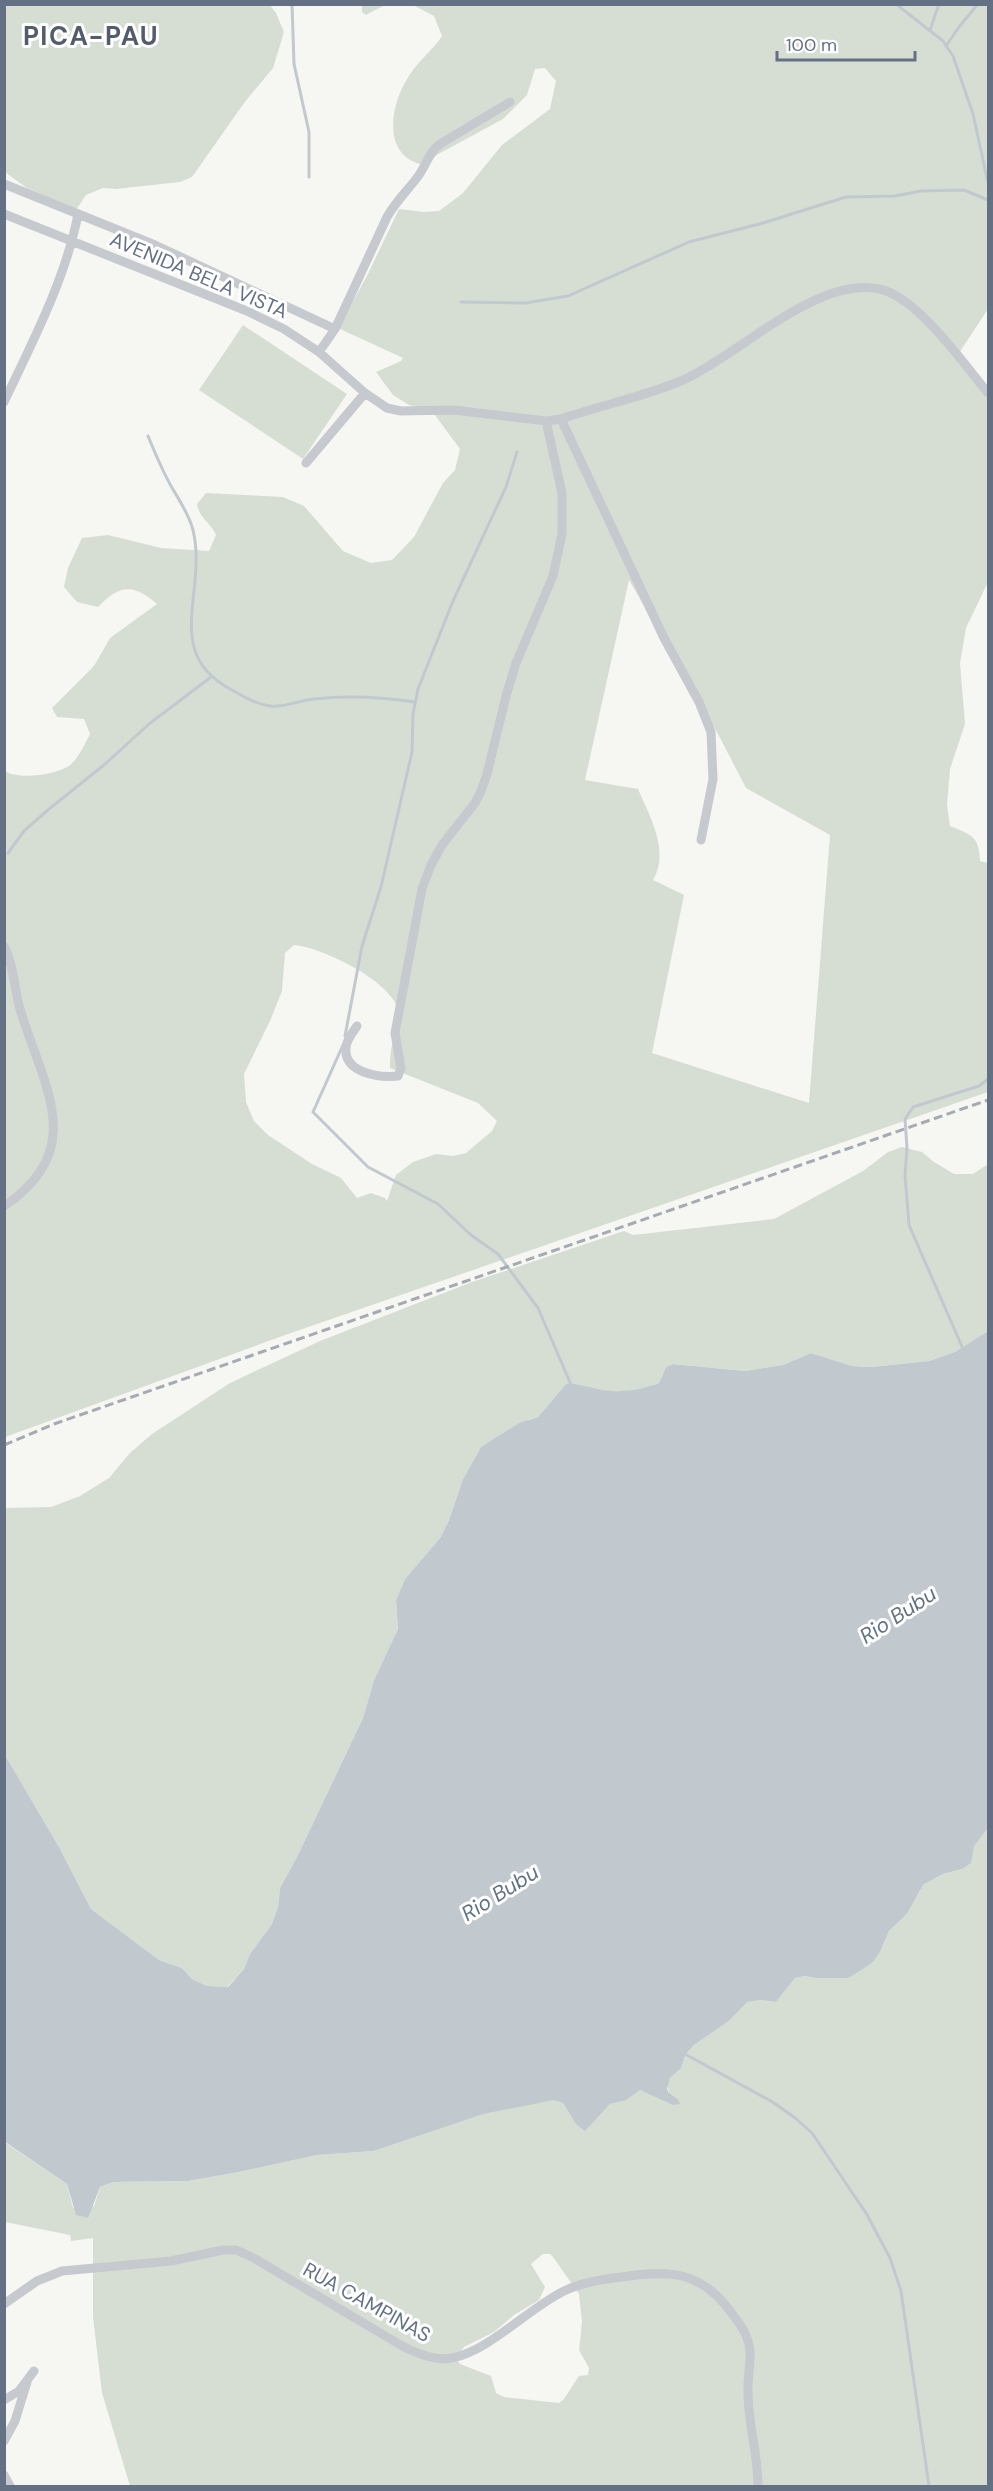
<svg xmlns="http://www.w3.org/2000/svg" width="993" height="2491" viewBox="0 0 993 2491" font-family="'DM Sans',sans-serif">
<rect width="100%" height="100%" fill="#f6f6f3"/>
<!-- green -->
<path fill="#d6ded4" fill-rule="evenodd" d="M 269,4 L 276,13 L 284,32 L 273,68 L 244,103 L 192,177 L 180,182 L 116,189 L 103,188 L 86,195 L 76,210 L 27,188 L 5,172 L 5,5 Z
M 362,5 L 362,4 L 385,5 L 366,15 L 362,12 Z
M 413,5 L 988,5 L 988,309 L 959,353 L 988,387 L 988,582 L 966,628 L 960,663 L 965,724 L 950,769 L 947,805 L 950,826 C 972,835 979,836 980,861 L 988,863 L 988,1092 L 288,1334 L 5,1437 L 5,771 C 18,780 55,775 69,766 C 78,759 85,744 90,734 L 84,719 L 57,717 L 52,708 L 94,666 L 110,638 L 157,604 C 133,584 121,584 98,607 L 77,602 L 64,587 L 68,568 L 82,538 L 108,535 L 161,548 L 209,551 L 216,535 C 211,523 199,518 197,504 L 206,493 L 283,497 L 304,506 L 343,551 L 371,563 L 392,560 L 414,537 L 443,483 L 455,470 L 460,449 L 432,411 L 409,405 L 393,395 L 376,372 L 401,361 L 403,358 L 338,328 L 367,276 L 399,209 L 424,212 L 439,211 L 463,193 L 502,145 L 550,109 L 556,81 L 545,68 L 535,69 L 527,95 L 503,119 L 420,164 C 381,153 391,102 409,76 C 418,61 432,51 442,36 L 434,16 ZM 629,580 L 717,732 L 746,788 L 830,835 L 809,1103 L 652,1053 L 684,895 L 653,880 C 670,851 650,817 638,789 L 585,780 ZM 294,945 C 321,947 395,982 399,1013 C 400,1023 393,1035 392,1045 C 390,1053 390,1061 390,1068 L 478,1103 L 497,1121 L 492,1131 L 466,1153 L 453,1156 L 436,1154 L 413,1162 L 396,1175 L 387,1201 L 385,1198 L 371,1193 L 357,1198 L 341,1178 L 312,1164 L 268,1135 L 254,1121 L 246,1102 L 244,1074 L 270,1021 L 282,991 L 285,953 Z
M 243,325 L 347,394 L 303,459 L 199,390 Z
M 902,1147 L 922,1152 L 934,1162 L 954,1174 L 973,1174 L 988,1164 L 988,1331 L 955,1352 L 929,1361 L 871,1367 L 852,1366 L 811,1353 L 783,1365 L 745,1371 L 673,1364 L 666,1367 L 659,1383 C 640,1390 619,1394 598,1390 C 586,1387 579,1383 566,1384 L 538,1417 L 530,1419 L 481,1447 L 463,1479 L 449,1520 L 440,1538 L 405,1579 L 396,1600 L 398,1629 L 374,1680 L 363,1718 L 297,1857 L 280,1888 L 278,1907 L 272,1924 L 250,1954 L 244,1969 L 227,1987 L 207,1986 L 192,1979 L 182,1968 L 159,1960 L 91,1909 L 59,1847 L 5,1755 L 4,1508 L 51,1507 L 80,1496 L 109,1478 L 130,1453 L 152,1434 L 230,1383 L 320,1341 L 472,1282 L 624,1231 L 633,1235 L 774,1219 L 863,1171 L 888,1152 Z
M 988,1828 L 988,2486 L 130,2486 L 102,2393 L 93,2317 L 93,2238 L 71,2241 L 70,2235 L 5,2222 L 4,2142 L 67,2184 L 73,2208 L 94,2206 L 100,2187 L 113,2182 L 188,2181 L 234,2173 L 317,2155 L 374,2151 L 484,2114 L 554,2099 L 563,2103 L 572,2117 L 602,2112 L 610,2104 L 626,2099 L 640,2090 L 663,2099 L 678,2099 L 669,2093 L 667,2083 L 685,2055 L 694,2045 L 729,2021 L 747,2001 L 760,2000 L 776,2002 L 795,1978 L 805,1976 L 815,1978 L 848,1978 L 881,1950 L 889,1931 L 907,1914 L 923,1885 L 943,1874 L 962,1869 L 973,1846 ZM 543,2254 L 550,2254 L 553,2257 L 579,2294 L 582,2322 L 579,2350 L 589,2368 L 588,2375 L 579,2376 L 564,2399 L 559,2403 L 504,2397 L 496,2393 L 491,2376 L 460,2364 L 456,2358 L 464,2347 L 494,2332 L 514,2315 L 539,2300 L 545,2287 L 531,2264 Z"/>
<!-- water -->
<path fill="#c1c9cf" d="M 988,1331 L 988,1828 L 974,1846 L 971,1863 L 962,1869 L 943,1874 L 923,1885 L 907,1914 L 889,1931 L 881,1950 L 873,1962 L 863,1969 L 848,1978 L 815,1978 L 805,1976 L 795,1978 L 776,2002 L 760,2000 L 747,2002 L 729,2021 L 694,2045 L 685,2055 L 681,2068 L 670,2078 L 667,2089 L 669,2093 L 678,2099 L 680,2104 L 673,2105 L 640,2090 L 626,2100 L 610,2104 L 585,2131 L 576,2124 L 563,2103 L 554,2100 L 484,2114 L 374,2151 L 317,2155 L 234,2173 L 188,2181 L 113,2182 L 100,2187 L 88,2218 L 76,2215 L 67,2184 L 5,2142 L 5,1755 L 59,1847 L 91,1909 L 159,1960 L 182,1968 L 192,1979 L 207,1986 L 228,1987 L 244,1969 L 250,1954 L 272,1924 L 278,1907 L 280,1888 L 297,1857 L 363,1718 L 374,1680 L 398,1629 L 396,1600 L 405,1579 L 440,1538 L 449,1520 L 463,1479 L 481,1447 L 519,1423 L 538,1417 L 566,1384 C 579,1383 586,1387 598,1389 C 618,1394 640,1390 659,1383 L 666,1367 L 673,1364 L 745,1371 L 783,1365 L 811,1353 L 852,1366 L 871,1367 L 929,1361 L 955,1352 Z"/>
<g fill="none" stroke-linecap="round" stroke-linejoin="round">
<!-- stream -->
<path stroke="#c1c9cf" stroke-width="3" d="M 292,4 L 294,64 L 309,132 L 309,177
M 896,4 L 943,41 L 953,56 L 973,114 L 988,183
M 930,30 L 939,4
M 946,46 L 959,27 L 978,4
M 461,302 L 525,303 L 568,296 L 689,242 L 763,223 L 846,197 L 895,196 L 921,191 L 964,190 L 988,200
M 148,436 C 155,453 162,470 171,486 C 179,500 189,514 193,530 C 208,592 161,653 232,690 C 244,697 256,704 270,706 C 285,708 299,700 314,699 C 348,695 381,697 414,702
M 8,853 L 24,831 L 49,809 L 104,765 L 149,724 L 211,677
M 345,1036 L 362,946 L 381,887 L 412,752 L 413,714 L 418,689 L 453,601 L 506,487 L 517,452
M 343,1045 L 313,1112 L 368,1167 L 438,1204 L 471,1235 L 498,1254 L 538,1308 L 572,1387
M 963,1349 L 909,1225 L 905,1175 L 907,1148 L 905,1119 L 913,1107 L 979,1086 L 988,1079
M 683,2053 L 771,2101 L 794,2117 L 812,2133 L 866,2213 L 890,2258 L 901,2291 L 929,2486"/>
<!-- minor -->
<path stroke="#c6c9cd" stroke-width="9" d="M 4,184 L 155,245 L 335,329
M 4,214 L 247,311 L 284,329 L 319,352 L 365,393 L 387,408 L 401,411 L 454,410 L 546,421 L 561,419 C 601,405 644,397 683,380 C 737,357 823,269 886,291 C 922,304 963,363 988,393
M 319,352 L 335,329 L 387,217 C 396,201 409,189 419,175 C 426,165 429,152 440,144 L 510,102
M 4,402 C 32,343 66,278 78,214
M 561,419 L 664,638 L 699,702 L 711,732 L 713,779 L 701,840
M 306,463 L 365,393
M 4,946 C 14,965 14,988 20,1009 C 42,1084 90,1149 4,1206
M 357,1026 C 353,1032 347,1039 346,1047 C 343,1073 379,1078 398,1076 L 401,1068 L 395,1033 L 422,889 L 431,865 L 442,845 L 475,803 L 481,791 L 487,774 L 506,696 L 516,663 L 553,576 L 562,534 L 562,493 L 546,421
M 4,2304 L 37,2281 L 62,2271 L 171,2261 L 223,2250 L 236,2250 L 252,2257 L 404,2347 C 419,2354 435,2361 452,2358 C 489,2351 529,2308 564,2291 C 582,2282 603,2279 622,2277 C 668,2270 700,2270 730,2311 C 736,2319 744,2328 747,2338 C 754,2355 747,2374 748,2392 C 748,2424 758,2454 758,2486
M 4,2400 L 19,2391 L 34,2371
M 4,2441 L 15,2421 L 27,2382
M 4,2475 L 10,2486"/>
<!-- rail -->
<path stroke="#a6aab1" stroke-width="3" stroke-dasharray="9 4.5" stroke-linecap="butt" d="M 4,1445 L 54,1424 L 988,1100"/>
</g>
<g text-anchor="middle" stroke-width="6" stroke-linejoin="round" paint-order="stroke">
<!-- street labels -->
<g font-size="20" fill="#647185" stroke="#fff">
<text transform="translate(199 275) rotate(23)" y="7">AVENIDA BELA VISTA</text>
<text transform="translate(367 2302) rotate(29)" y="7">RUA CAMPINAS</text>
</g>
<!-- water labels -->
<g font-size="21" font-style="italic" fill="#607381" stroke="#fff">
<text transform="translate(898 1615) rotate(-33)" y="7">Rio Bubu</text>
<text transform="translate(500 1893) rotate(-32)" y="7">Rio Bubu</text>
</g>
<!-- district labels -->
<g font-size="26" font-weight="bold" letter-spacing="1.5" fill="#535c6a" stroke="#fff">
<text x="91" y="45">PICA-PAU</text>
</g>
</g>
<!-- border -->
<rect width="993" height="2491" fill="none" stroke="#647185" stroke-width="12"/>
<!-- scale -->
<path d="M777 51v9h138v-9" fill="none" stroke="#647185" stroke-width="3"/>
<text x="786" y="51" font-size="18" fill="#647185" stroke="#ffffff" stroke-width="4.5" paint-order="stroke">100 m</text>
</svg>
